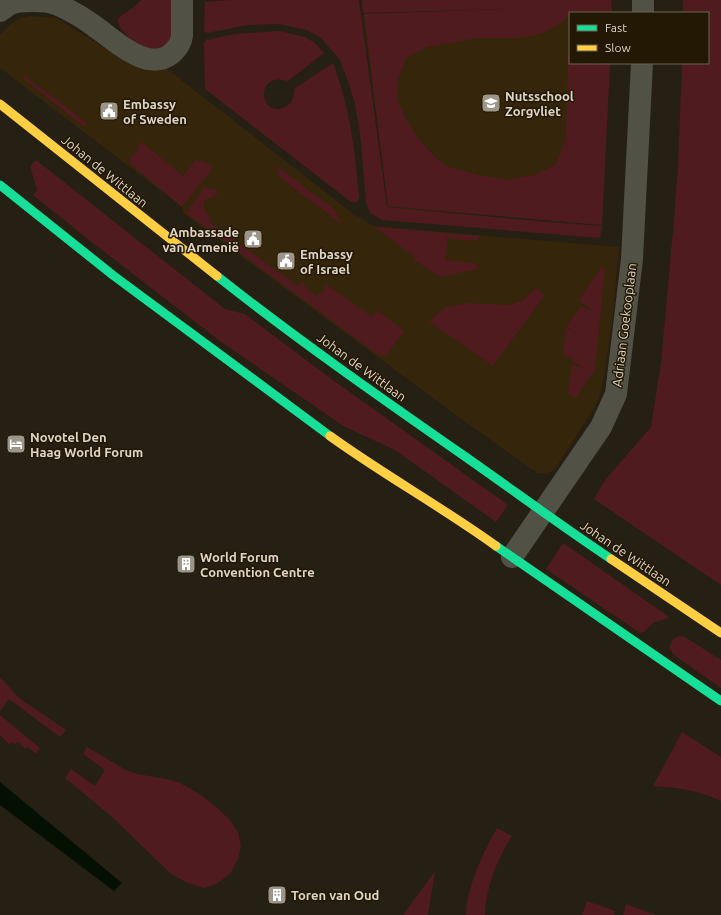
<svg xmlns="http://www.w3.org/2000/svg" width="721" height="915" viewBox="0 0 721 915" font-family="Ubuntu,sans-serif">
<rect width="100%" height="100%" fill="#261f14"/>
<!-- built -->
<path fill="#34250b" d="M 611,6 L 612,13 L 570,13 L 570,63 L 610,63 L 602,225 L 388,207 L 363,14 Z
M 30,16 L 56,18 L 128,62 L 166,68 L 351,212 L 373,226 L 619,247 L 613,317 L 602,388 L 599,399 L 594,408 L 556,468 L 547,474 L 537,473 L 468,424 L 183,213 L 182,207 L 0,68 L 0,35 L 12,23 L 20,18 Z"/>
<!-- green -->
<path fill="#501b1f" d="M 141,0 L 175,0 L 174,33 L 167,45 L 154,50 C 149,48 143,47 139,44 C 131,39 116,28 118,18 L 134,7 Z
M 231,0 L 359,0 L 387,207 L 548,222 L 602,226 L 600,238 L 382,220 L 370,213 L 366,202 L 360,133 L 354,100 L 348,81 L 340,60 L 321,38 L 307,30 L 279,24 L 248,25 L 207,33 L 204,31 L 205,2 Z
M 362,0 L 611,0 L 612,13 L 570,13 L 570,16 L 568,16 L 563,22 L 541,34 L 518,38 L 477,38 L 427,47 L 406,58 L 398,79 L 397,99 L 407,121 L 425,147 L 445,166 L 479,175 L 507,180 L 535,175 L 556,164 L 566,138 L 568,57 L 570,52 L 570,63 L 610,63 L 602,225 L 388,206 L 364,14 L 509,9 L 363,13 Z
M 683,0 L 721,0 L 721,585 L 594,499 L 606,479 L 651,427 L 661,363 L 673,230 L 678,167 L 682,63 L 708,63 L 708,13 L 683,13 Z
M 279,31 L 305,37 L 315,43 L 324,53 L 288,81 C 253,70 260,120 285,107 C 293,103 294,97 294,89 L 333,63 C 350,109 355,149 359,197 L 357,202 L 351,202 L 205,89 L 204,43 L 206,40 L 235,34 Z
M 25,76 L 87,123 L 84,127 L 23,78 Z
M 142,142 L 183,176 L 196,159 L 200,162 L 202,160 L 213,168 L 182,207 L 128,162 L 138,149 L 137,147 Z
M 36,160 L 225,309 L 245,314 L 330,378 L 508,505 L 496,522 L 395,450 L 345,427 L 220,341 L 89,240 L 33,195 L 37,190 L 30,166 Z
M 275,165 L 334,209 L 341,222 L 340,223 L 279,177 Z
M 204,187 L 216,190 L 219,195 L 218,194 L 213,197 L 206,199 C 201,206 205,208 208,216 L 212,217 L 210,220 L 212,224 L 298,286 L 301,282 L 315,296 L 319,295 L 327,285 L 372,317 L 377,310 L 404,331 L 386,356 L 377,354 L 186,213 Z
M 377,227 L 479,236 L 478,241 L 448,238 L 445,260 L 476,263 L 478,269 L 440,277 L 414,260 L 415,257 L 377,229 Z
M 601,268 L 605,269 L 595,370 L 575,398 L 568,393 L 572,364 L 583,368 L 563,354 L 566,328 L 575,332 L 567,326 L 581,306 L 593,311 L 579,300 Z
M 536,288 L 545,295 L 493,366 L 429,321 L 444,308 L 467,303 L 509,305 L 522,301 Z
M 563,543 L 668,616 L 668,618 L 653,623 L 644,632 L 640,633 L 546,569 Z
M 678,636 L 685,637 L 721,660 L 721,688 L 674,655 L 669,648 L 672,640 Z
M 0,677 L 19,698 L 66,730 L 60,737 L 9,699 L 0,711 Z
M 0,715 L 40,748 L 36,754 L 28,747 L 25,749 L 18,742 L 15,744 L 12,742 L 10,745 L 0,735 Z
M 682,732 L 721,757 L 721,801 C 701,791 675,787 653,786 Z
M 87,747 L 126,770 L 137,774 L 167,779 L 180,783 L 198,793 L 215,806 L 229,819 L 238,832 L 241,846 L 238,859 L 230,874 L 216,884 L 204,888 L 188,883 L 171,874 L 111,816 L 65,778 L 71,769 L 95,786 L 105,770 L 83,754 Z
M 497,828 L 512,836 C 497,860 486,886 485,915 L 466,915 C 466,889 484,850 497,828 Z
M 435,871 L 428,915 L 403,915 Z
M 587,901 L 615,911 L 614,915 L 582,915 Z
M 626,904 L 656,915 L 623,915 Z"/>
<!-- water -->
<path fill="#031002" d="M 0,782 L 122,883 L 114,891 L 0,805 Z"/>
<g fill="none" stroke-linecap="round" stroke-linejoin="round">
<!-- street -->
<path stroke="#515145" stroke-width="22" d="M 643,0 L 643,13
M 0,11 C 3,9 7,6 10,4 C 20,0 46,0 56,4 C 68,9 82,17 93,25 C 113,39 147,73 171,54 C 177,49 181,44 182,36 L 182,0
M 512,557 L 601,427 L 616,394 L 632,259 L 642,63"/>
<!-- fast -->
<path stroke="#16e098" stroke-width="9" d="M 0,185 L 114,276 L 330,436
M 217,276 C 299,341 384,400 470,460 C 517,493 563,527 611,559
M 496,546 L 721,701"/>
<!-- slow -->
<path stroke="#ffcf43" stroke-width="9" d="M 0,104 L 217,276
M 330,436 C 384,475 442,507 496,546
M 611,559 L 721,633"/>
</g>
<!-- icons -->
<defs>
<symbol id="school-square" viewBox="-11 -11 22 22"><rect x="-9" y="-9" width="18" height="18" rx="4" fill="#9d9589" stroke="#231804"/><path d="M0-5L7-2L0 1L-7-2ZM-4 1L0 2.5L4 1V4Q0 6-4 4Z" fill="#fff"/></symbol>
<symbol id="civic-square" viewBox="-11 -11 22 22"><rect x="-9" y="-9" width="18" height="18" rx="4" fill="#9d9589" stroke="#231804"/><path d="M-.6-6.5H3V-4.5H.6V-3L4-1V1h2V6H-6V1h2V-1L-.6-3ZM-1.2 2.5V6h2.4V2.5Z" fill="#fff"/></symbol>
<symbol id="hotel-square" viewBox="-11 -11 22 22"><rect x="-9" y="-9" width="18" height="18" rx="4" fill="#9d9589" stroke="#231804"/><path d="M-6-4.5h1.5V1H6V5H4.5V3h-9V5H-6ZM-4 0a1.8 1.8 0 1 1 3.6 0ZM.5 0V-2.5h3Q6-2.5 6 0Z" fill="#fff"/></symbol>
<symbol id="building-square" viewBox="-11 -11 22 22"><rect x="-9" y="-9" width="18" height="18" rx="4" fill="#9d9589" stroke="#231804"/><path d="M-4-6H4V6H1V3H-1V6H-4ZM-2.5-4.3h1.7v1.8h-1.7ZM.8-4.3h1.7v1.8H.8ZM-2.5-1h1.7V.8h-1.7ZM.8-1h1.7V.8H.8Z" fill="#fff"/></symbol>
</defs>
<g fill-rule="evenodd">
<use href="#school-square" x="480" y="92" width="22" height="22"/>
<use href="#civic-square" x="98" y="100" width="22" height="22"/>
<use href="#civic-square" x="242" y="228" width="22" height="22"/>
<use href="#civic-square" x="275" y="250" width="22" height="22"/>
<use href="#hotel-square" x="5" y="433" width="22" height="22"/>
<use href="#building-square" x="175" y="553" width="22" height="22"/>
<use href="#building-square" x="266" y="884" width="22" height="22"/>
</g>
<g text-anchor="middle" stroke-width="3" stroke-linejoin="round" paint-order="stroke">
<!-- poi labels -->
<g font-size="13" font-weight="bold" fill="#ddd5c8" stroke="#231804" text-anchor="start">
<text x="505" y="101">Nutsschool<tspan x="505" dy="15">Zorgvliet</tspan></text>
<text x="123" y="109">Embassy<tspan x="123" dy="15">of Sweden</tspan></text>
<text x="239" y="237" text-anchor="end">Ambassade<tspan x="239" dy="15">van Armenië</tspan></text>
<text x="300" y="259">Embassy<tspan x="300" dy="15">of Israel</tspan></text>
<text x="30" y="442">Novotel Den<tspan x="30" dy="15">Haag World Forum</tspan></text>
<text x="200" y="562">World Forum<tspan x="200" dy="15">Convention Centre</tspan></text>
<text x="291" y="900">Toren van Oud</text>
</g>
<!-- street labels -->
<g font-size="13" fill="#ddd5c8" stroke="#231804">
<text transform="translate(105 171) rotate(39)" y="5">Johan de Wittlaan</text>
<text transform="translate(624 325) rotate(-83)" y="5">Adriaan Goekooplaan</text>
<text transform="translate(362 367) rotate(36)" y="5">Johan de Wittlaan</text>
<text transform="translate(626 553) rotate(34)" y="5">Johan de Wittlaan</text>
</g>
</g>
<!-- legend -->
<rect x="569" y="12" width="140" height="52" fill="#231804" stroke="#6d6452"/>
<rect x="577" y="25" width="20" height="6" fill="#16e098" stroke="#6d6452"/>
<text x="605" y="32" font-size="12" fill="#ddd5c8">Fast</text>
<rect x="577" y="45" width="20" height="6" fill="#ffcf43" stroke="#6d6452"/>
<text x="605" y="52" font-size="12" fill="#ddd5c8">Slow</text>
</svg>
